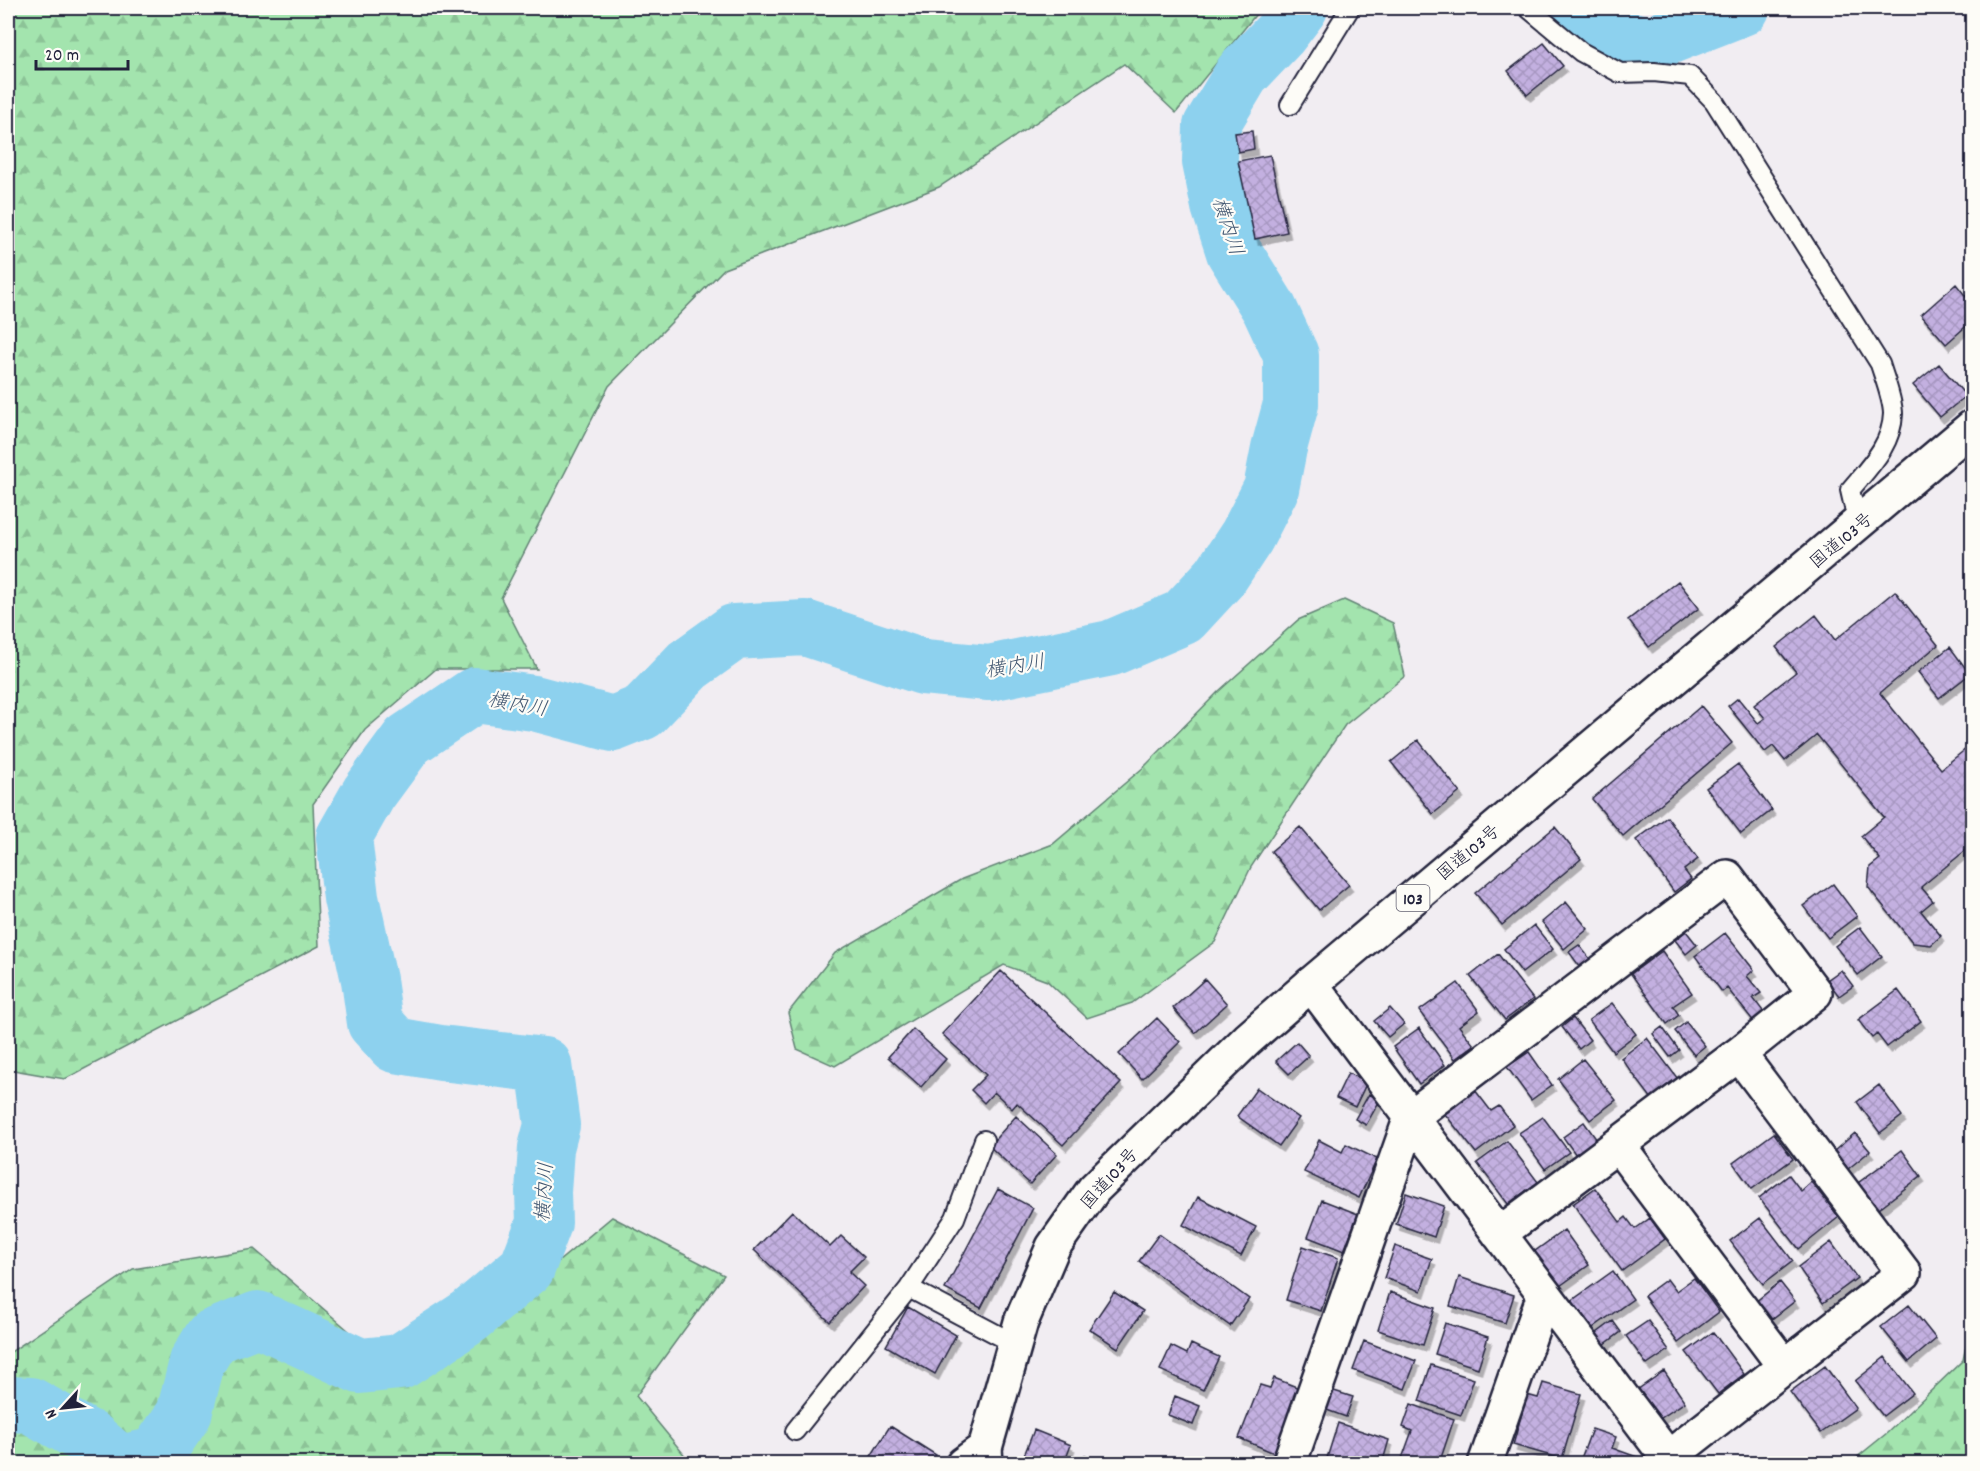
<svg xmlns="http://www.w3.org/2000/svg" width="1980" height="1471" viewBox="0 0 1980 1471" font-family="Dekko,'Klee One',sans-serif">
<defs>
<pattern id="forest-firs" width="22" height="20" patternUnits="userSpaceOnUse" patternTransform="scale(1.5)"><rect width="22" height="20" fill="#a3e4ae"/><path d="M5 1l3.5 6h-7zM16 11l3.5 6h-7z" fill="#8cc397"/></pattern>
<pattern id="building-cross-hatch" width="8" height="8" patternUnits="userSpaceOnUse" patternTransform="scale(1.5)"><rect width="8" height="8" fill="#c3b0e0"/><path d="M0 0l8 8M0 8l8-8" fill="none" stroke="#a797c1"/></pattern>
<filter id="shadow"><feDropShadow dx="3.5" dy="6" stdDeviation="0" flood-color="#0004"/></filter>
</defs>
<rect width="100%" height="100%" fill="#f1edf2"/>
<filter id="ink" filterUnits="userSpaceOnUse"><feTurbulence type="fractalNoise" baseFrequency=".0167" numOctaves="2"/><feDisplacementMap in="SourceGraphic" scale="12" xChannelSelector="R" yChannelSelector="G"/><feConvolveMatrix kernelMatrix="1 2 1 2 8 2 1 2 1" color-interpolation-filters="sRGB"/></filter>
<g filter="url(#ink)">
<!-- forest -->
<path fill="url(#forest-firs)" stroke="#628374" stroke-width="1.5" d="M 8,8 L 1261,8 L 1176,113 L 1124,64 L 939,187 L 724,269 L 609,386 L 501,598 L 537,669 L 436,669 L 365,730 L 313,804 L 319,946 L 65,1079 L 8,1069 Z
M 1344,600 L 1393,623 L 1405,676 L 1345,725 L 1251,867 L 1215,942 L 1132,1003 L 1087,1018 L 1047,981 L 1004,965 L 835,1066 L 797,1049 L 788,1013 L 835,953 L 962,879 L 1053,844 L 1144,767 L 1219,691 L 1298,620 Z
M 612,1217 L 724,1275 L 636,1396 L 691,1463 L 8,1463 L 8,1354 L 133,1269 L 254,1249 L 370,1349 L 450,1352 Z
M 1972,1319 L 1972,1463 L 1850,1463 L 1887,1433 L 1963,1360 Z"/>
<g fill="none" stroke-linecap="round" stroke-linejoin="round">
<!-- river -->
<path stroke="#8dd1ee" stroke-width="56" d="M 1565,8 L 1573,15 L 1606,34 L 1650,44 L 1742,8
M 8,1404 L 30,1405 L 91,1439 L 119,1463 L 156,1455 L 184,1414 L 197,1362 L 212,1337 L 258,1319 L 360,1366 L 400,1362 L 470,1316 L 527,1268 L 544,1223 L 543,1192 L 546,1148 L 552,1125 L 544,1065 L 441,1053 L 395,1045 L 375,1023 L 369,980 L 351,898 L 344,837 L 369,793 L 408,740 L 475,695 L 534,703 L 613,724 L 643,712 L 688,665 L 734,632 L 805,628 L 923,667 L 989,673 L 1111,648 L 1183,617 L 1220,577 L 1247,536 L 1271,489 L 1279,448 L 1291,404 L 1291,355 L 1269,308 L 1234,252 L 1219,206 L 1210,162 L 1211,126 L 1242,74 L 1280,34 L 1300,8"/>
</g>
<!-- building -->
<path fill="url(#building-cross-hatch)" stroke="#22223b" stroke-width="1.5" filter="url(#shadow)" d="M 1544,43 L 1563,66 L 1527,95 L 1508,71 Z
M 1252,131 L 1254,149 L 1238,152 L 1235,133 Z
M 1270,155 L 1287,232 L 1255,239 L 1238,161 Z
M 1956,284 L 1972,304 L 1972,321 L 1946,344 L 1921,315 Z
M 1939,364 L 1966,396 L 1940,417 L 1913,385 Z
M 1678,581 L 1699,608 L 1649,647 L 1628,620 Z
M 1895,591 L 1938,645 L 1880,693 L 1941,769 L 1972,744 L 1972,845 L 1921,887 L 1933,901 L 1921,911 L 1941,936 L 1931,945 L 1913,943 L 1868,887 L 1870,867 L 1880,859 L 1861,836 L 1884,817 L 1817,735 L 1785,761 L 1773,746 L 1765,752 L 1728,706 L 1738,698 L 1758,723 L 1765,718 L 1754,705 L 1796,672 L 1776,647 L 1816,615 L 1835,640 Z
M 1950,647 L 1970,674 L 1939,698 L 1918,672 Z
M 1701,706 L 1732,743 L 1623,836 L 1592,799 Z
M 1418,740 L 1460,792 L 1433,814 L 1391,762 Z
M 1738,764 L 1772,810 L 1741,834 L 1706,788 Z
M 1667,817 L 1698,859 L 1684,870 L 1691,879 L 1674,892 L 1636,840 Z
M 1300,827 L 1349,885 L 1319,910 L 1271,851 Z
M 1555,827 L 1581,859 L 1502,925 L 1475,893 Z
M 1833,884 L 1857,916 L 1828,938 L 1803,906 Z
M 1566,902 L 1588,929 L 1564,949 L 1542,922 Z
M 1534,925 L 1553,949 L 1522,973 L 1504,949 Z
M 1860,927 L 1882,956 L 1858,975 L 1835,946 Z
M 1686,931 L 1697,945 L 1686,954 L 1675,940 Z
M 1725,933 L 1754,970 L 1747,976 L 1761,993 L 1753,998 L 1766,1015 L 1755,1023 L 1727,988 L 1722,992 L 1695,956 Z
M 1579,945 L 1590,959 L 1580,967 L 1569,952 Z
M 1662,951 L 1692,993 L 1673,1006 L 1679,1015 L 1667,1024 L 1631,974 Z
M 1498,954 L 1533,999 L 1505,1020 L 1470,976 Z
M 1841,970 L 1853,986 L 1839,996 L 1827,980 Z
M 1001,971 L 1121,1083 L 1063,1145 L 1017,1103 L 1012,1109 L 994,1092 L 984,1103 L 971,1090 L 986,1075 L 942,1034 Z
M 1205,979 L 1227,1004 L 1195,1033 L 1173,1008 Z
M 1458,983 L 1479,1011 L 1459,1026 L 1474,1045 L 1455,1059 L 1419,1011 Z
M 1898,990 L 1921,1021 L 1887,1047 L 1877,1034 L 1872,1038 L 1858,1020 Z
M 1612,1003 L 1636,1034 L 1613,1052 L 1589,1020 Z
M 1390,1008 L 1404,1024 L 1388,1037 L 1374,1021 Z
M 1157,1018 L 1180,1042 L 1142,1079 L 1119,1054 Z
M 1573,1018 L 1590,1040 L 1579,1049 L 1562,1027 Z
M 1686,1022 L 1705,1046 L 1694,1055 L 1675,1031 Z
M 1662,1027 L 1679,1050 L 1670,1057 L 1653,1034 Z
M 1419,1028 L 1445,1065 L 1419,1084 L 1393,1047 Z
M 913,1029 L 946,1059 L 921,1087 L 888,1057 Z
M 1647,1038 L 1678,1079 L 1652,1099 L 1621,1058 Z
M 1297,1042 L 1309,1056 L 1289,1074 L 1276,1061 Z
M 1529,1052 L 1552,1085 L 1531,1100 L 1507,1067 Z
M 1583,1059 L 1616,1100 L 1590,1120 L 1558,1079 Z
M 1348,1073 L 1367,1082 L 1355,1107 L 1336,1098 Z
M 1879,1085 L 1902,1116 L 1880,1133 L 1857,1102 Z
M 1257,1088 L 1299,1118 L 1279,1146 L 1237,1116 Z
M 1475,1090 L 1491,1111 L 1499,1106 L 1513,1125 L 1476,1153 L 1445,1114 Z
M 1369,1094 L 1380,1100 L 1366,1125 L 1355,1119 Z
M 1016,1116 L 1057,1154 L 1030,1184 L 989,1146 Z
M 1543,1117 L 1569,1152 L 1545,1169 L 1519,1133 Z
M 1584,1122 L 1597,1140 L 1576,1155 L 1563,1137 Z
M 1774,1133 L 1793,1159 L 1752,1189 L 1733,1163 Z
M 1855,1133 L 1870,1151 L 1848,1169 L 1834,1151 Z
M 1319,1140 L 1342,1152 L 1346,1144 L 1377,1159 L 1359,1198 L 1304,1172 Z
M 1507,1141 L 1538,1182 L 1508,1204 L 1477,1163 Z
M 1902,1150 L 1921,1176 L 1878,1209 L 1858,1183 Z
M 1789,1175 L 1801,1191 L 1811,1182 L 1839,1217 L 1799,1249 L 1759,1198 Z
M 1595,1188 L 1620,1222 L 1626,1217 L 1635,1229 L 1650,1218 L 1665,1239 L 1622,1271 L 1573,1204 Z
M 998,1189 L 1033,1208 L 981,1308 L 945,1289 Z
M 1406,1193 L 1444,1206 L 1434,1237 L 1396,1224 Z
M 1198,1197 L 1256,1227 L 1241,1256 L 1183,1225 Z
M 1322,1200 L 1358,1214 L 1344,1251 L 1308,1237 Z
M 792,1211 L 830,1247 L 841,1236 L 864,1257 L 849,1272 L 864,1286 L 830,1322 L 754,1250 Z
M 1760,1218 L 1793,1261 L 1763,1284 L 1730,1241 Z
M 1564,1230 L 1589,1265 L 1557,1288 L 1531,1254 Z
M 1159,1234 L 1249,1299 L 1230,1326 L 1139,1261 Z
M 1831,1242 L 1857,1278 L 1823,1303 L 1798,1267 Z
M 1303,1246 L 1338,1258 L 1321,1311 L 1286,1300 Z
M 1395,1246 L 1432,1259 L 1421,1291 L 1384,1278 Z
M 1613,1271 L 1633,1299 L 1587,1332 L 1567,1304 Z
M 1459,1277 L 1514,1295 L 1505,1323 L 1450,1306 Z
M 1694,1278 L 1719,1312 L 1678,1343 L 1644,1296 L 1667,1279 L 1676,1291 Z
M 1780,1282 L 1795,1301 L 1768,1322 L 1754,1303 Z
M 1114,1292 L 1143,1311 L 1118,1348 L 1089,1329 Z
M 1390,1292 L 1435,1308 L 1423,1345 L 1378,1330 Z
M 1909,1305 L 1936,1339 L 1909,1362 L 1881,1327 Z
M 908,1307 L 956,1335 L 935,1374 L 886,1346 Z
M 1613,1321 L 1621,1332 L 1601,1347 L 1593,1336 Z
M 1648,1321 L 1669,1350 L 1647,1365 L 1626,1336 Z
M 1445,1323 L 1488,1337 L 1478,1368 L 1435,1354 Z
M 1713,1332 L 1744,1374 L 1718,1394 L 1686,1352 Z
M 1364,1341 L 1416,1361 L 1405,1389 L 1353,1370 Z
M 1191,1344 L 1219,1357 L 1203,1390 L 1160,1370 L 1171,1346 L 1187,1354 Z
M 1885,1357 L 1913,1393 L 1883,1416 L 1855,1381 Z
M 1431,1365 L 1474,1379 L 1461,1415 L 1419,1401 Z
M 1825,1366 L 1856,1408 L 1821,1433 L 1790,1392 Z
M 1664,1371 L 1685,1402 L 1658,1420 L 1637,1390 Z
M 1274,1378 L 1299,1388 L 1274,1453 L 1239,1438 L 1260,1385 L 1270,1388 Z
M 1543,1383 L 1581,1394 L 1562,1459 L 1513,1445 L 1527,1395 L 1538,1398 Z
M 1331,1390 L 1353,1397 L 1346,1417 L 1324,1409 Z
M 1175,1396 L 1200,1406 L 1193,1425 L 1168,1415 Z
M 1411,1404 L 1454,1419 L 1439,1464 L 1400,1464 L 1412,1431 L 1403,1427 Z
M 1338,1423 L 1389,1440 L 1382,1464 L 1334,1464 L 1326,1461 Z
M 890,1426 L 936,1455 L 930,1464 L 873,1464 L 868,1461 Z
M 1592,1429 L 1616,1437 L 1612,1448 L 1648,1461 L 1647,1464 L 1579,1464 Z
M 1034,1430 L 1071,1445 L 1064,1464 L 1036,1464 L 1023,1458 Z
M 1085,1455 L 1107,1464 L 1082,1464 Z"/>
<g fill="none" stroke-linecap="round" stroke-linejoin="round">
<defs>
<path id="lane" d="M 1528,8 L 1581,52 L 1620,73 L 1654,72 L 1690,76 L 1714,101 L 1880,364 C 1884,377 1893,400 1893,414 C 1892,445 1869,467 1850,490 L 1858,525
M 1290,105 L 1350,8
M 909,1288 L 1015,1344
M 795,1431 L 909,1288 L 955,1218 L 984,1140"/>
<path id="street" d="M 1311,984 L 1668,1458
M 1618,1145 L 1785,1367
M 1499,1234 L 1739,1054
M 963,1464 L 985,1448
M 1289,1464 L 1411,1117 L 1727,877 L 1815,993 L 1739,1054 L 1904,1273 L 1668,1458 L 1666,1464
M 1485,1464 L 1544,1295"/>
<path id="highway" d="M 986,1464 L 985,1448 L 1021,1322 L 1053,1247 L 1094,1189 L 1248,1039 L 1311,984 L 1972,427"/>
</defs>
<!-- lane casing -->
<use href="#lane" stroke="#22223b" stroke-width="22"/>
<!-- street casing -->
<use href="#street" stroke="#22223b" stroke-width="38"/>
<!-- highway casing -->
<use href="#highway" stroke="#22223b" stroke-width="38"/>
<!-- lane -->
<use href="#lane" stroke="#fdfcf7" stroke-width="18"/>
<!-- street -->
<use href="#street" stroke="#fdfcf7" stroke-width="33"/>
<!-- highway -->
<use href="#highway" stroke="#fdfcf7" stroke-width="33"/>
</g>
</g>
<g text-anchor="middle" stroke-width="4.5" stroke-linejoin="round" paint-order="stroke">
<!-- shield labels -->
<rect fill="#fdfcf7" stroke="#646373" stroke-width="1.5" x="1396.5" y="885" width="33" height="26" rx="4.5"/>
<g font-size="16" font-weight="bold" fill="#22223b">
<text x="1413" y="904">103</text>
</g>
<!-- street labels -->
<g font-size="18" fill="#22223b" stroke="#fdfcf7">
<text transform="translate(1841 540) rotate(-40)" y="6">国道103号</text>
<text transform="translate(1468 852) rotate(-40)" y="6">国道103号</text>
<text transform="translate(1109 1178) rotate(-48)" y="6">国道103号</text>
</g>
<!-- water labels -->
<g font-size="20" font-style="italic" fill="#425771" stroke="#fdfcf7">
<text transform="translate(1229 226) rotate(72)" y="7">横内川</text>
<text transform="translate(1015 665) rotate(-9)" y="7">横内川</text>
<text transform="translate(518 703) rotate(10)" y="7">横内川</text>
<text transform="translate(543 1192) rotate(-86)" y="7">横内川</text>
</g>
</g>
<!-- margin -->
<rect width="1980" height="1471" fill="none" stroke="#fdfcf7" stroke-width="30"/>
<rect x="15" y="15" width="1950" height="1441" fill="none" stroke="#22223b" stroke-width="2" filter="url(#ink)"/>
<!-- north arrow -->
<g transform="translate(63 1408) rotate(243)" stroke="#fdfcf7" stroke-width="4.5" paint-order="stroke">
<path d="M0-4.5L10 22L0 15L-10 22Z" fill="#22223b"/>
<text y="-9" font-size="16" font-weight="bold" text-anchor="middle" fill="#22223b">N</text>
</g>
<!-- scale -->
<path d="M36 60v9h92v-9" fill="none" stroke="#22223b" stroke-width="3"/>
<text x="45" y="60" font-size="18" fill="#22223b" stroke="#fdfcf7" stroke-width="4.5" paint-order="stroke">20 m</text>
</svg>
